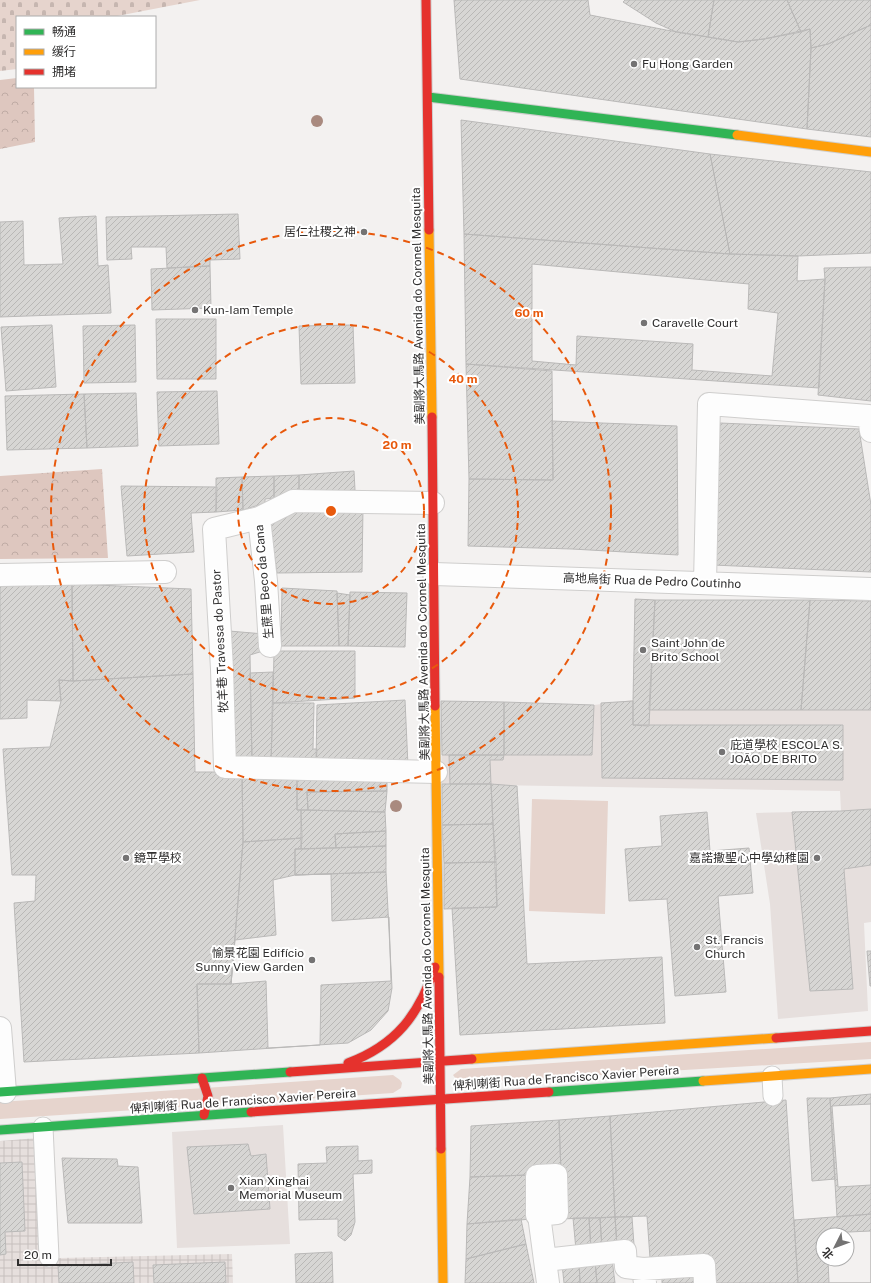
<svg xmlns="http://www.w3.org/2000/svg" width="871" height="1283" viewBox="0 0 871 1283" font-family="'Public Sans','Noto Sans SC',sans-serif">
<defs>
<pattern id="industrial-grid" width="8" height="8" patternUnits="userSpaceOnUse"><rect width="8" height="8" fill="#e6dfdd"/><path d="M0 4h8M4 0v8" fill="none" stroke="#c6c0be"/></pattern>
<pattern id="forest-crowns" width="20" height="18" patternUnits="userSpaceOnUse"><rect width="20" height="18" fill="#dec7bf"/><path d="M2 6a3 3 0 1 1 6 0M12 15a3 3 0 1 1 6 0" fill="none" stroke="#bfaba4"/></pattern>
<pattern id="cemetery-stones" width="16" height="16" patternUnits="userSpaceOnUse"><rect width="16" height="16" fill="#e6d4cd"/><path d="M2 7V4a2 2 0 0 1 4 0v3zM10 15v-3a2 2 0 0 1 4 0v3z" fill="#c6b6b0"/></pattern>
<pattern id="building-hatch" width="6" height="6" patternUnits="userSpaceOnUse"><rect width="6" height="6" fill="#d7d6d4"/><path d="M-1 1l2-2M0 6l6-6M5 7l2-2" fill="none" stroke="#b9b8b6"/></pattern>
</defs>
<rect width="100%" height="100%" fill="#f3f1f0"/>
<!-- built -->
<path fill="#e6dfdd" d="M 635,599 L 655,600 L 649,710 L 871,710 L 871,922 L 864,923 L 868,1011 L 778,1019 L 770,904 L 756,813 L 841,811 L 840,791 L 442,784 L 442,755 L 592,755 L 594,705 L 633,700 Z
M 283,1125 L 290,1244 L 177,1248 L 172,1132 Z"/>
<!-- industrial -->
<path fill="url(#industrial-grid)" d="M 50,1137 L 59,1258 L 232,1254 L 233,1283 L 0,1283 L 0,1141 Z"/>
<!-- green -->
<path fill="#e6d4cd" d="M 532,799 L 608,801 L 605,914 L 529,911 Z
M 871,1042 L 871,1059 L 467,1083 L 459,1083 L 453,1075 L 461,1069 Z
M 393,1075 L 400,1080 L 402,1083 L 401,1088 L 393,1093 L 0,1119 L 0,1102 Z"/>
<!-- forest -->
<path fill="url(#forest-crowns)" d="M 17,78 L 17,87 L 34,87 L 35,142 L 0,149 L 0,80 Z
M 102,469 L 108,558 L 0,559 L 0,476 Z"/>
<!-- cemetery -->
<path fill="url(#cemetery-stones)" d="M 0,0 L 200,0 L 112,17 L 17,17 L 17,69 L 0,71 Z"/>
<!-- building -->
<path fill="url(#building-hatch)" stroke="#bab9b8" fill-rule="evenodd" d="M 454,0 L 588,0 L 590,15 L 666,30 L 738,42 L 764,39 L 810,29 L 811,48 L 807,129 L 460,79 Z
M 625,0 L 714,0 L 708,37 L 676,32 L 656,23 L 623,2 Z
M 714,0 L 787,0 L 801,32 L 764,39 L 738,42 L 708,37 Z
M 787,0 L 871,0 L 871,25 L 828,44 L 811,48 L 810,29 L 801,32 Z
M 871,25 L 871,137 L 807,129 L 811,48 L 828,44 Z
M 461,120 L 710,154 L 730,254 L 464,234 Z
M 710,154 L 871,172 L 871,253 L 798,256 L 730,254 Z
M 238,214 L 240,259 L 210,260 L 210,266 L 167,268 L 166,247 L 131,247 L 132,259 L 107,260 L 106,217 Z
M 96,216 L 98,266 L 108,265 L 111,313 L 0,317 L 0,222 L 23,221 L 24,265 L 63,264 L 59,218 Z
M 464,234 L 730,254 L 798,256 L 797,281 L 825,279 L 819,388 L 466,364 Z
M 532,264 L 749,284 L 748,309 L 778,313 L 772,376 L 692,370 L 693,344 L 577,336 L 576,365 L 532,361 Z
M 210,266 L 211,308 L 152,310 L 151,269 Z
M 871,267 L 871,401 L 818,395 L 825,279 L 824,268 Z
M 156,319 L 216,319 L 216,379 L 157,379 Z
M 52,325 L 56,387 L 6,391 L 1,327 Z
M 135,325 L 136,382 L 84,383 L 83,326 Z
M 353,325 L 355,383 L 301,384 L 299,326 Z
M 466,364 L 552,371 L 553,480 L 469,479 Z
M 217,391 L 219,444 L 159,446 L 157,392 Z
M 136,393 L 138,446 L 87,448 L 84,394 Z
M 84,394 L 87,448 L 7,450 L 5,396 Z
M 552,421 L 677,426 L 678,555 L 572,549 L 468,546 L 469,479 L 553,480 Z
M 720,423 L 859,429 L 871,505 L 871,572 L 713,565 Z
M 354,471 L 355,490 L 299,495 L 299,475 Z
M 299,475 L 299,495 L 274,498 L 274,476 Z
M 274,476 L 274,498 L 265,499 L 265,503 L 243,510 L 242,477 Z
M 242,477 L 243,510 L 216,512 L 216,478 Z
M 121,486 L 217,487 L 216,512 L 191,513 L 194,552 L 127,556 Z
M 363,507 L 362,572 L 277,573 L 269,518 L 288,509 Z
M 72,584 L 191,589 L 193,674 L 73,681 Z
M 72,584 L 73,681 L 59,680 L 61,701 L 27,700 L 27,718 L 0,719 L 0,585 Z
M 282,588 L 337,591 L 339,646 L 281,646 Z
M 350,592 L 407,593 L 405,647 L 348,646 Z
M 337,593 L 350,595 L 348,646 L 339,646 Z
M 635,599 L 655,600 L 649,726 L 633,725 L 633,701 Z
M 655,600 L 810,600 L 801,710 L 649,710 Z
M 810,600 L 871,601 L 871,710 L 801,710 Z
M 229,631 L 264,634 L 263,651 L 250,655 L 252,760 L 232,760 Z
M 274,651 L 355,651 L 355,698 L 273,703 Z
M 273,672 L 271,764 L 252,760 L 250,673 Z
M 193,674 L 195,772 L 242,772 L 243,842 L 231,984 L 197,984 L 199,1053 L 24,1062 L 14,903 L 35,901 L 36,875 L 12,875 L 3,749 L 50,747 L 61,701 L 59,680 L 73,681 Z
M 405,700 L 408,766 L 316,765 L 317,705 Z
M 441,701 L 504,702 L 504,755 L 442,755 Z
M 633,701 L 633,725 L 843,725 L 843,780 L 602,778 L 601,703 Z
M 504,702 L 594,705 L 592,755 L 504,755 Z
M 273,703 L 314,703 L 313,749 L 317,749 L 316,765 L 271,764 Z
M 449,755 L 504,755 L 503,760 L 490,760 L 491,784 L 450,784 Z
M 242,772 L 297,774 L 297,810 L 301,810 L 302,838 L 243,842 Z
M 297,774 L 387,774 L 387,791 L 307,792 L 308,810 L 297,810 Z
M 442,784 L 491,784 L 493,824 L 442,825 Z
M 491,784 L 517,786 L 527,964 L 662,957 L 665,1023 L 460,1035 L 452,908 L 497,907 Z
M 387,791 L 385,812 L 308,810 L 307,792 Z
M 871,809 L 871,865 L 844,869 L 853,989 L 810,991 L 792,812 L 841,811 Z
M 301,810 L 385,812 L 386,831 L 335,834 L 336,848 L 301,849 Z
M 707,812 L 710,851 L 749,848 L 753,893 L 718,896 L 726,992 L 675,996 L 667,899 L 629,901 L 625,849 L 662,846 L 660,816 Z
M 493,824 L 496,862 L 444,863 L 442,825 Z
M 386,831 L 386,846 L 336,848 L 335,834 Z
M 302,838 L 301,849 L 295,849 L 295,875 L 386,872 L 392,988 L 388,1011 L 371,1030 L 348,1043 L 199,1053 L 197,984 L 231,984 L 243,842 Z
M 386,846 L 386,872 L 295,875 L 295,849 Z
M 496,862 L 497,907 L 444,909 L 444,863 Z
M 331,874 L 332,921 L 389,917 L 391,981 L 321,985 L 320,1045 L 268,1048 L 266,981 L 231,984 L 235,940 L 276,935 L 273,880 L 295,875 Z
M 867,951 L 871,951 L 871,986 L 870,986 Z
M 871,1094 L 871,1214 L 837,1217 L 830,1098 Z
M 807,1098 L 830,1098 L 835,1179 L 812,1181 Z
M 786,1100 L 798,1283 L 711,1283 L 709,1254 L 650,1258 L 647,1216 L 615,1217 L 610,1116 Z
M 871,1104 L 871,1185 L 838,1187 L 832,1106 Z
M 610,1116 L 615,1217 L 560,1219 L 561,1172 L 559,1120 Z
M 559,1120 L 561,1172 L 529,1175 L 470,1177 L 471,1126 Z
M 248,1144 L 251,1156 L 266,1154 L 270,1209 L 194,1214 L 187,1147 Z
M 358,1146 L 358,1161 L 372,1160 L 372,1173 L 353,1174 L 355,1222 L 351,1235 L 345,1241 L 338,1236 L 338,1219 L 299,1220 L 298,1164 L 327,1163 L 326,1147 Z
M 62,1158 L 117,1159 L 118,1166 L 138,1167 L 142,1223 L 68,1223 Z
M 22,1162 L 25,1231 L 5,1232 L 6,1254 L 0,1255 L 0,1163 Z
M 529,1175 L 532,1219 L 467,1224 L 470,1177 Z
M 871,1214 L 871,1283 L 798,1283 L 794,1220 ZM 823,1235 L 847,1235 L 847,1259 L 823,1259 Z
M 615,1217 L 617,1246 L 602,1248 L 600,1218 Z
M 615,1217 L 632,1217 L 634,1245 L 617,1246 Z
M 573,1218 L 589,1218 L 591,1249 L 576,1250 Z
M 589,1218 L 600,1218 L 602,1248 L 591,1249 Z
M 521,1219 L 526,1244 L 466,1259 L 467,1224 Z
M 871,1231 L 871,1283 L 829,1283 L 828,1259 L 847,1259 L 847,1235 L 827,1235 L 827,1233 Z
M 526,1244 L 534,1283 L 465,1283 L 466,1259 Z
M 332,1252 L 333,1283 L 296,1283 L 295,1254 Z
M 612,1259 L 615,1283 L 597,1283 L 595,1261 Z
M 595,1261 L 597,1283 L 580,1283 L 579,1262 Z
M 133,1262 L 134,1283 L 59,1283 L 58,1266 Z
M 225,1262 L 226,1283 L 154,1283 L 153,1265 Z
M 579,1262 L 580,1283 L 564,1283 L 562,1264 Z
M 702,1277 L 703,1283 L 662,1283 L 662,1278 Z"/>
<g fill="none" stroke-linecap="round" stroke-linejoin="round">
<defs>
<path id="lane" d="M 772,1076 L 773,1096
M 43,1127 L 49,1257"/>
<path id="street" d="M 433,503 L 293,501 L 259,518 L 214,529 L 222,669 L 225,767 L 436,772
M 259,518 L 266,581 L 270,646
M 434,574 L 871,589
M 0,575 L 165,572
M 705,583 L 709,404 L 869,416 L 871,431
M 0,1028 L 5,1092
M 556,1175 L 557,1213 L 537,1215 L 537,1176 Z
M 539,1215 L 548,1283
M 545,1260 L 625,1251 L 626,1267 L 643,1269 L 645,1283
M 643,1269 L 704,1265 L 705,1283"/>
<path id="fast" d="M 428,97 L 737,135
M 0,1092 L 290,1072
M 549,1092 L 703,1081
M 0,1130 L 251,1112"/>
<path id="slow" d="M 737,135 L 871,152
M 429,230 L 432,417
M 435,706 L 439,977
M 472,1059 L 776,1038
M 703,1081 L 871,1069
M 441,1149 L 443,1283"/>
<path id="jam" d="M 426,0 L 429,230
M 432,417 L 435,706
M 439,977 L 441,1149
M 776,1038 L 871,1031
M 348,1063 C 396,1045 419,1015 435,967
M 290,1072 L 472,1059
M 202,1078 L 208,1096 L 204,1115
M 251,1112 L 549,1092"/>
</defs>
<!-- lane casing -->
<use href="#lane" stroke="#cfcecd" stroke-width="21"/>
<!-- street casing -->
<use href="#street" stroke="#cfcecd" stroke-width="24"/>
<!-- fast casing -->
<use href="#fast" stroke="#cfcecd" stroke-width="11"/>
<!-- slow casing -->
<use href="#slow" stroke="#cfcecd" stroke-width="11"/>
<!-- jam casing -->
<use href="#jam" stroke="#cfcecd" stroke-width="11"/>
<!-- lane -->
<use href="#lane" stroke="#fdfdfd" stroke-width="19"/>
<!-- street -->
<use href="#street" stroke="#fdfdfd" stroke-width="22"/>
<!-- fast -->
<use href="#fast" stroke="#30b455" stroke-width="9"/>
<!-- slow -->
<use href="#slow" stroke="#ff9f0a" stroke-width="9"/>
<!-- jam -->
<use href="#jam" stroke="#e5322d" stroke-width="9"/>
</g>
<!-- trees -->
<g fill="#a98a7f">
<circle cx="317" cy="121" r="6"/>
<circle cx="396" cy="806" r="6"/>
</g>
<!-- distance rings -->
<g fill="none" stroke="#e8590c" stroke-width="2" stroke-dasharray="7 5">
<circle cx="331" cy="511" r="93"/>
<circle cx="331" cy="511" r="187"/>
<circle cx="331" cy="511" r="280"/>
</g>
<!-- markers -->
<g fill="#747373" stroke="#fff" stroke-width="1.5">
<circle cx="634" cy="64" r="4"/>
<circle cx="364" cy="232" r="4"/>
<circle cx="195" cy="310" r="4"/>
<circle cx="644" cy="323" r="4"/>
<circle cx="643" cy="650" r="4"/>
<circle cx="722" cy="752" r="4"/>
<circle cx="126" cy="858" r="4"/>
<circle cx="817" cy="858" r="4"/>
<circle cx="697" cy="947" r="4"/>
<circle cx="312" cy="960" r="4"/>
<circle cx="231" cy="1188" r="4"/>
</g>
<g text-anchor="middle" stroke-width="4" stroke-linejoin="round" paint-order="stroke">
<!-- poi labels -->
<g font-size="12" fill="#302f2f" stroke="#fff" text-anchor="start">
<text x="642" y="68">Fu Hong Garden</text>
<text x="356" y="236" text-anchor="end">居仁社稷之神</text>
<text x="203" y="314">Kun-Iam Temple</text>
<text x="652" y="327">Caravelle Court</text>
<text x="651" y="647">Saint John de<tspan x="651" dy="14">Brito School</tspan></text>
<text x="730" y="749">庇道學校 ESCOLA S.<tspan x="730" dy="14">JOÃO DE BRITO</tspan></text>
<text x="134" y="862">鏡平學校</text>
<text x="809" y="862" text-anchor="end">嘉諾撒聖心中學幼稚園</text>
<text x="705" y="944">St. Francis<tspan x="705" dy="14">Church</tspan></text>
<text x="304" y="957" text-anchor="end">愉景花園 Edifício<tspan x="304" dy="14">Sunny View Garden</tspan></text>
<text x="239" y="1185">Xian Xinghai<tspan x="239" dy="14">Memorial Museum</tspan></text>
</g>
<!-- street labels -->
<g font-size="12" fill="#302f2f" stroke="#fff">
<text transform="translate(418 306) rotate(-91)" y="4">美副將大馬路 Avenida do Coronel Mesquita</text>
<text transform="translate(652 581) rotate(2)" y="4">高地烏街 Rua de Pedro Coutinho</text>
<text transform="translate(264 582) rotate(-95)" y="4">生蔗里 Beco da Cana</text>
<text transform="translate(220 641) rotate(-93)" y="4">牧羊巷 Travessa do Pastor</text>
<text transform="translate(423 642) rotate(-91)" y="4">美副將大馬路 Avenida do Coronel Mesquita</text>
<text transform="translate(427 966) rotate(-91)" y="4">美副將大馬路 Avenida do Coronel Mesquita</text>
<text transform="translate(566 1078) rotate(-4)" y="4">俾利喇街 Rua de Francisco Xavier Pereira</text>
<text transform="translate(243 1101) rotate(-4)" y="4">俾利喇街 Rua de Francisco Xavier Pereira</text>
</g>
</g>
<circle cx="331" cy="511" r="6" fill="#e8590c" stroke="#fff" stroke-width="2"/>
<g font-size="12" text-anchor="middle" font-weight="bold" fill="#e8590c" stroke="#fff" stroke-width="4" stroke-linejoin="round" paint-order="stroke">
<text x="529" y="317">60 m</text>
<text x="463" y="383">40 m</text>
<text x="397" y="449">20 m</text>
</g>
<!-- legend -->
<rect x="16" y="16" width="140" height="72" fill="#ffffff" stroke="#acacac"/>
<rect x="24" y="29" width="20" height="6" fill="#30b455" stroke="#acacac"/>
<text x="52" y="36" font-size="12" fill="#302f2f">畅通</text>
<rect x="24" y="49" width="20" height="6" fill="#ff9f0a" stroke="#acacac"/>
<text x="52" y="56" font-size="12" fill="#302f2f">缓行</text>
<rect x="24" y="69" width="20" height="6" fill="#e5322d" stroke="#acacac"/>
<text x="52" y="76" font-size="12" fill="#302f2f">拥堵</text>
<!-- north arrow -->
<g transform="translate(835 1247) rotate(228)"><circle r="19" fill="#ffffff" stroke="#acacac"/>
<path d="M0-3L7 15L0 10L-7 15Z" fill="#747373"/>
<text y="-6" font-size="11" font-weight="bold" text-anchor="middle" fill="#302f2f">北</text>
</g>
<!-- scale -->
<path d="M18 1259v6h93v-6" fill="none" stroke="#302f2f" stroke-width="2"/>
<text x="24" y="1259" font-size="12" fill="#302f2f" stroke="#ffffff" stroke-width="3" paint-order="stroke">20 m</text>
</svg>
